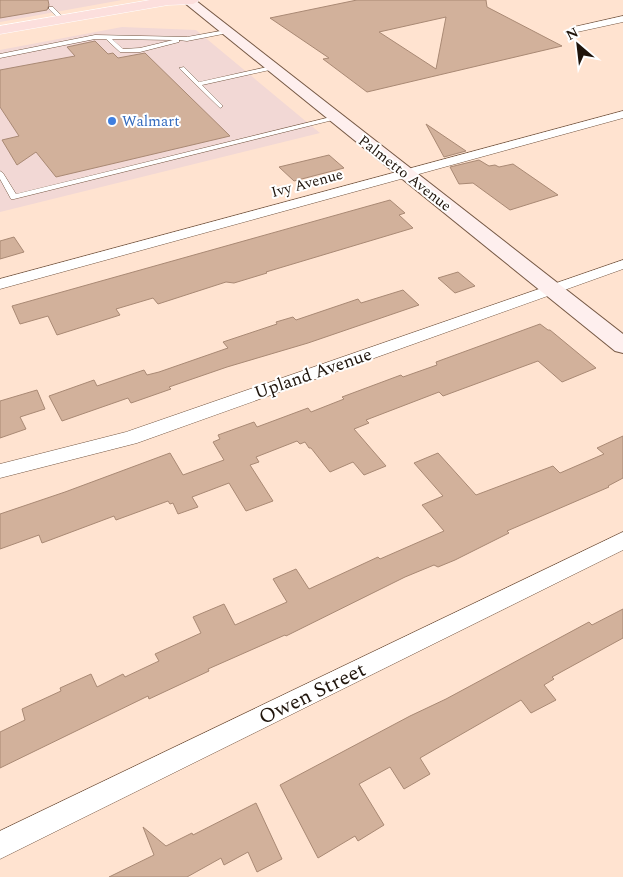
<svg xmlns="http://www.w3.org/2000/svg" width="623" height="877" viewBox="0 0 623 877" font-family="Spectral,serif">
<rect width="100%" height="100%" fill="#ffe3d0"/>
<!-- commercial -->
<path fill="#f2d8d5" d="M 0,0 L 122,0 L 0,22 Z
M 122,27 L 196,30 L 320,133 L 0,212 L 0,50 Z"/>
<!-- building -->
<path fill="#d2b19b" stroke="#a98974" fill-rule="evenodd" d="M 0,0 L 48,0 L 49,5 L 47,10 L 0,18 Z
M 357,0 L 486,0 L 487,7 L 562,46 L 367,92 L 323,59 L 329,58 L 270,18 ZM 446,17 L 436,69 L 379,32 Z
M 95,41 L 108,54 L 113,53 L 118,58 L 145,53 L 230,136 L 56,177 L 36,152 L 17,165 L 2,140 L 19,136 L 0,107 L 0,70 L 75,56 L 67,47 Z
M 426,124 L 466,151 L 444,157 Z
M 329,155 L 344,168 L 294,181 L 279,167 Z
M 479,160 L 489,166 L 495,165 L 499,167 L 513,164 L 558,195 L 510,210 L 473,183 L 459,184 L 450,167 Z
M 390,200 L 405,213 L 399,215 L 413,228 L 266,272 L 267,273 L 234,283 L 226,282 L 158,304 L 153,298 L 116,309 L 120,315 L 57,335 L 48,316 L 20,324 L 12,306 Z
M 14,237 L 24,252 L 0,259 L 0,241 Z
M 458,272 L 475,286 L 455,293 L 438,278 Z
M 403,290 L 419,305 L 308,343 L 227,367 L 169,387 L 171,389 L 131,403 L 128,398 L 62,421 L 49,396 L 94,380 L 97,386 L 144,370 L 147,375 L 159,372 L 228,348 L 223,342 L 277,324 L 276,322 L 293,317 L 296,320 L 358,299 L 361,303 Z
M 540,324 L 548,330 L 550,330 L 596,368 L 562,382 L 538,361 L 443,396 L 439,392 L 366,420 L 369,423 L 354,429 L 386,466 L 364,475 L 353,462 L 330,472 L 311,448 L 309,448 L 305,442 L 300,444 L 297,441 L 256,457 L 259,462 L 250,465 L 273,501 L 246,511 L 229,483 L 192,497 L 198,507 L 178,514 L 173,503 L 170,504 L 168,501 L 116,520 L 114,516 L 42,543 L 39,535 L 0,549 L 0,514 L 65,492 L 170,453 L 183,475 L 224,460 L 213,442 L 220,439 L 218,435 L 254,422 L 257,427 L 308,408 L 311,412 L 344,399 L 342,397 L 401,375 L 403,377 L 437,365 L 436,362 Z
M 37,390 L 45,409 L 20,417 L 26,429 L 0,438 L 0,401 Z
M 623,436 L 623,478 L 608,486 L 609,487 L 507,531 L 509,533 L 455,560 L 438,567 L 434,565 L 405,577 L 286,636 L 285,635 L 208,669 L 209,671 L 149,699 L 148,696 L 0,768 L 0,732 L 25,720 L 22,709 L 61,691 L 60,688 L 91,674 L 97,687 L 123,674 L 125,677 L 159,661 L 155,654 L 201,633 L 193,617 L 224,604 L 235,625 L 287,602 L 273,579 L 296,569 L 309,589 L 378,557 L 380,559 L 444,531 L 422,505 L 443,496 L 414,463 L 438,453 L 476,495 L 553,466 L 560,473 L 604,454 L 597,448 Z
M 623,609 L 623,638 L 552,677 L 554,679 L 544,685 L 556,700 L 531,713 L 521,700 L 420,758 L 430,774 L 404,789 L 390,767 L 359,784 L 384,825 L 358,841 L 355,836 L 318,858 L 280,785 L 410,716 L 446,699 L 589,622 L 592,625 Z
M 256,803 L 282,859 L 257,872 L 248,852 L 224,865 L 221,858 L 187,877 L 109,877 L 154,855 L 143,827 L 166,846 L 192,833 L 193,835 Z"/>
<g fill="none" stroke-linecap="round" stroke-linejoin="round">
<defs>
<path id="lane" d="M 49,7 L 53,7 L 64,18 L 64,20 L 60,20 L 49,9 Z
M 226,30 L 229,32 L 228,33 L 187,41 L 179,40 L 179,42 L 140,52 L 120,52 L 106,39 L 95,39 L 0,58 L 0,54 L 95,35 L 187,37 ZM 112,39 L 173,40 L 140,48 L 123,49 Z
M 272,66 L 275,68 L 274,69 L 202,85 L 222,105 L 222,107 L 220,108 L 179,68 L 184,67 L 199,82 Z
M 335,116 L 338,118 L 337,119 L 14,199 L 11,199 L 0,179 L 0,171 L 3,173 L 16,194 Z"/>
<path id="street" d="M 623,16 L 623,22 L 577,32 L 572,29 L 574,27 Z
M 623,111 L 623,118 L 0,289 L 0,279 Z
M 623,260 L 623,269 L 137,443 L 0,478 L 0,464 L 126,432 Z
M 623,532 L 623,550 L 0,859 L 0,831 Z"/>
<path id="secondary" d="M 181,0 L 195,0 L 623,334 L 623,353 L 615,351 Z"/>
<path id="primary" d="M 150,0 L 200,0 L 193,4 L 168,5 L 0,34 L 0,26 Z"/>
</defs>
<!-- lane casing -->
<use href="#lane" stroke="#755844" stroke-width="1"/>
<!-- street casing -->
<use href="#street" stroke="#755844" stroke-width="1"/>
<!-- secondary casing -->
<use href="#secondary" stroke="#755844" stroke-width="2"/>
<!-- primary casing -->
<use href="#primary" stroke="#fff" stroke-width="1"/>
<!-- lane -->
<use href="#lane" fill="#fff" fill-rule="evenodd"/>
<!-- street -->
<use href="#street" fill="#fff" fill-rule="evenodd"/>
<!-- secondary -->
<use href="#secondary" fill="#feefee" fill-rule="evenodd"/>
<!-- primary -->
<use href="#primary" fill="#fcdfdd" fill-rule="evenodd"/>
</g>
<!-- markers -->
<circle fill="#3f7fe0" stroke="#fff" stroke-width="2" cx="112" cy="121" r="5"/>
<g text-anchor="middle" stroke-width="4" stroke-linejoin="round" paint-order="stroke">
<!-- far-shop labels -->
<g font-size="15" fill="#366cbe" stroke="#fff" text-anchor="start">
<text x="122" y="126">Walmart</text>
</g>
<!-- far-street labels -->
<g font-size="15" fill="#1f140b" stroke="#fff">
<text transform="translate(405 173) rotate(38)" y="5">Palmetto Avenue</text>
<text transform="translate(307 183) rotate(-15)" y="5">Ivy Avenue</text>
</g>
<!-- street labels -->
<g font-size="18" fill="#1f140b" stroke="#fff">
<text transform="translate(313 373) rotate(-19)" y="6">Upland Avenue</text>
</g>
<!-- near-street labels -->
<g font-size="21" fill="#1f140b" stroke="#fff">
<text transform="translate(312 693) rotate(-26)" y="7">Owen Street</text>
</g>
</g>
<!-- north arrow -->
<g transform="translate(578 45) rotate(332)" stroke="#ffffff" stroke-width="4" paint-order="stroke">
<path d="M0-4L9 19L0 12L-9 19Z" fill="#1f140b"/>
<text y="-8" font-size="14" font-weight="bold" text-anchor="middle" fill="#1f140b">N</text>
</g>
</svg>
